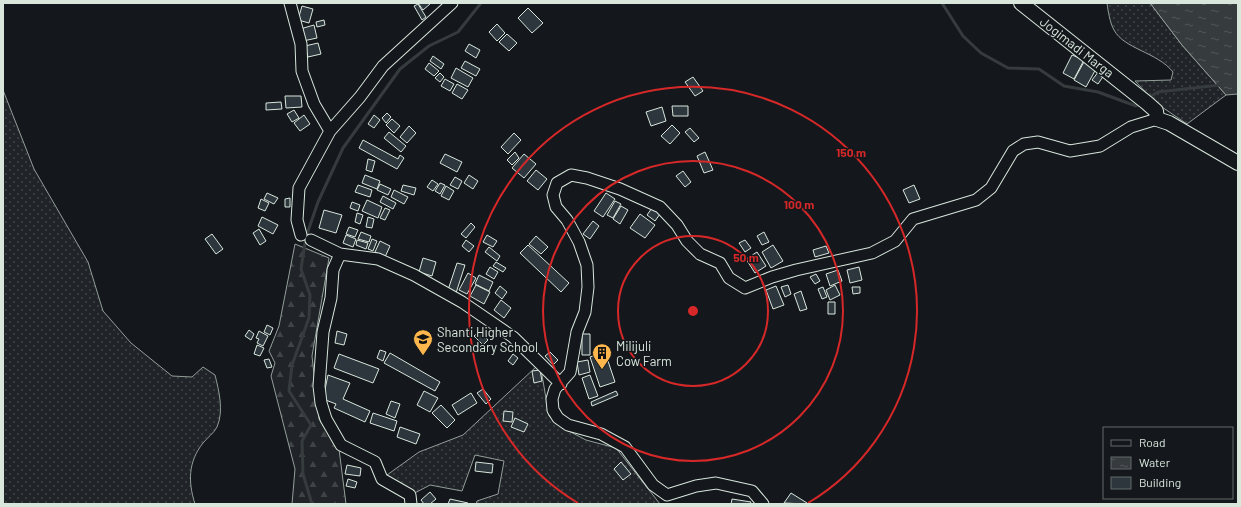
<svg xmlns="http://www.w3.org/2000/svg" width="1241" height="507" viewBox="0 0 1241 507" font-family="Barlow,sans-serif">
<defs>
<pattern id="grass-dots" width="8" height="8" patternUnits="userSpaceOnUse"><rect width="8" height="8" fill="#202428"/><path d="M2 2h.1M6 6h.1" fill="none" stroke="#404447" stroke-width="1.8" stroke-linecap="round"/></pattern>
<pattern id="forest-firs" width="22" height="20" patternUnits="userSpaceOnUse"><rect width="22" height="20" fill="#202428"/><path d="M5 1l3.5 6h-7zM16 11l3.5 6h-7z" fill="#404447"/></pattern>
<pattern id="water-ripples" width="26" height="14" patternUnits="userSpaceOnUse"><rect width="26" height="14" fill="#363b3e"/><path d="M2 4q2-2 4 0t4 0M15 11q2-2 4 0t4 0" fill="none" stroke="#525759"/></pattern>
</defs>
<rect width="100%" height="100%" fill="#14181c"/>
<!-- grass -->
<path fill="url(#grass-dots)" stroke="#939e99" d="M 1107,3 L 1150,3 L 1182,45 L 1226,95 L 1187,124 L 1156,103 L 1135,81 L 1171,80 L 1173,72 C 1157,52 1124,49 1114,30 C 1110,23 1108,11 1107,3 Z
M 3,90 L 34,169 L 88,262 L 103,311 L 131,343 L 172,376 L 192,377 L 203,367 L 215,375 C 219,391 224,411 217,427 C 214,433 207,438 203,443 C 188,462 188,482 195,504 L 3,504 Z
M 537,366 L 541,369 L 549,416 L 561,427 L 586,440 L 616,448 L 660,504 L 476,504 L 477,501 L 498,494 L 504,461 L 475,455 L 462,491 L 430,485 L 407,497 L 387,475 L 419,452 L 463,435 Z"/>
<!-- forest -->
<path fill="url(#forest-firs)" stroke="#939e99" d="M 295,244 L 329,258 L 312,356 L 319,419 L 339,449 L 346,504 L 292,504 L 295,469 L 271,376 L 275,363 L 269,351 L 279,326 Z"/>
<!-- water -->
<path fill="url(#water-ripples)" stroke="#939e99" d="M 1150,3 L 1238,3 L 1238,94 L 1226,95 L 1182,45 Z"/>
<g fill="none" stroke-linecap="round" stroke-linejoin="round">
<!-- stream -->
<path stroke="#363b3e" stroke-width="3" d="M 942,3 L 963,36 L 981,53 L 1008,68 L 1039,69 L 1064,86 L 1098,92 L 1136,106 L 1142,103
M 1148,98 L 1158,92 L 1220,85
M 312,504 L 303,474 L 302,441 L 311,425 L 289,391 L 292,365 L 309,318 L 310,295 L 301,269 L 306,237 L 318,202 L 343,148 L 400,69 L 429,46 L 458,32 L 481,3"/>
</g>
<!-- building -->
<path fill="#2c363c" stroke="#d8e6dc" d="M 418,3 L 429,3 L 430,4 L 423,10 Z
M 418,4 L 426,17 L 422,20 L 414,6 Z
M 302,6 L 313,9 L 309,23 L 298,20 Z
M 528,8 L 543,23 L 532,33 L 518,18 Z
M 324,20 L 325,25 L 317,27 L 316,22 Z
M 497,24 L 505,33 L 497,41 L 489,32 Z
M 314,25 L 317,38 L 303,41 L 300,29 Z
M 507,34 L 517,43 L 509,51 L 499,42 Z
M 318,43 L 321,54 L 308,57 L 305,46 Z
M 469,44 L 480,50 L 476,58 L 465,51 Z
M 1072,55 L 1084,60 L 1074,79 L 1063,73 Z
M 433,56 L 444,64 L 441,69 L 430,61 Z
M 1085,60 L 1097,67 L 1086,87 L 1074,80 Z
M 465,61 L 480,69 L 476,76 L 461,68 Z
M 429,63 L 439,71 L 434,76 L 425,69 Z
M 456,68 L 473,78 L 468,87 L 451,78 Z
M 1099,71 L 1104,75 L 1098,84 L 1092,80 Z
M 440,73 L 444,77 L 440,82 L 435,78 Z
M 693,77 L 703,91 L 695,96 L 685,82 Z
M 445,79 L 454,84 L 450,91 L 441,86 Z
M 457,84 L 468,90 L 462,99 L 452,93 Z
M 285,96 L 301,96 L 302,107 L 286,108 Z
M 281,102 L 282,109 L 266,110 L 266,103 Z
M 672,106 L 688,106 L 688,116 L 673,116 Z
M 662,107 L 666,121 L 651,126 L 646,112 Z
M 294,110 L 299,118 L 292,122 L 287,114 Z
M 387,113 L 391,117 L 386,123 L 382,118 Z
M 304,115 L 310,124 L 300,131 L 294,123 Z
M 374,115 L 380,120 L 374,128 L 368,124 Z
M 392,119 L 400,126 L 394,133 L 386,125 Z
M 672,125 L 680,133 L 670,144 L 661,136 Z
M 409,126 L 416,133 L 407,143 L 400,137 Z
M 690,128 L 699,138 L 694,142 L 685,132 Z
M 389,132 L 406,146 L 401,152 L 384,138 Z
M 514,133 L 521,140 L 508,154 L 501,147 Z
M 363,140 L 398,159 L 400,155 L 404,158 L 397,169 L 359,148 Z
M 515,152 L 519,158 L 512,165 L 507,160 Z
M 705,152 L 713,170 L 704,173 L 697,156 Z
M 445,154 L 462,162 L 457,172 L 440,163 Z
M 524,154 L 536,164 L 524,178 L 512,168 Z
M 368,159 L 375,161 L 372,172 L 366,170 Z
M 536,170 L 547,179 L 538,190 L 527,181 Z
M 683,171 L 691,182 L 685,187 L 676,176 Z
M 365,175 L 380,181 L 377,189 L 362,183 Z
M 469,175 L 478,181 L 473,189 L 464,183 Z
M 455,177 L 462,181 L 458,189 L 450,185 Z
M 432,180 L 438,184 L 433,191 L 427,187 Z
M 440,183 L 445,185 L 440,194 L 435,191 Z
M 380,184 L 391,189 L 388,195 L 377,190 Z
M 358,185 L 372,190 L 370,197 L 355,192 Z
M 403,185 L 416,188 L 414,195 L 401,191 Z
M 914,185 L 920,199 L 909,203 L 903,190 Z
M 446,186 L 454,191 L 449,200 L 441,196 Z
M 394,190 L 408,197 L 404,204 L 391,197 Z
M 267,193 L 278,198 L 274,204 L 264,199 Z
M 606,193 L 615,199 L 603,217 L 594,211 Z
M 383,196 L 396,203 L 393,209 L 380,202 Z
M 290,198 L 290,207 L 285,207 L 285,199 Z
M 261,199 L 269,203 L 265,211 L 258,208 Z
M 367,200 L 382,207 L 378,218 L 362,211 Z
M 615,201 L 621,204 L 613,218 L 607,215 Z
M 352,202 L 360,205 L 358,211 L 350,208 Z
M 621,206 L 628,210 L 620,224 L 613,219 Z
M 385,208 L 390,210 L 385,220 L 380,218 Z
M 652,208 L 660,214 L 655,221 L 647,215 Z
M 324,210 L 342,215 L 336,233 L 319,228 Z
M 357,213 L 363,215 L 360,224 L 355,222 Z
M 640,214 L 655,225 L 645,238 L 630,228 Z
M 262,217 L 278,225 L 273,234 L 258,226 Z
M 368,217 L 374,219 L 372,228 L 366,227 Z
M 593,221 L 599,226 L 590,239 L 583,234 Z
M 471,223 L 475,227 L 466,238 L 461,234 Z
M 349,227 L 358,230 L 355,237 L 346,234 Z
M 259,229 L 266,241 L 260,245 L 253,233 Z
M 361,232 L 371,236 L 369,242 L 358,239 Z
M 764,232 L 769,242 L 762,245 L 757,236 Z
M 212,234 L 223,249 L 216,254 L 205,239 Z
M 346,235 L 356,239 L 353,247 L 343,243 Z
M 487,235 L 497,241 L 493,247 L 483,242 Z
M 536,236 L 548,247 L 541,254 L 529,244 Z
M 372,239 L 377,241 L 373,251 L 368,249 Z
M 357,240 L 368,243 L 366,249 L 356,245 Z
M 466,240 L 474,246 L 469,252 L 462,246 Z
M 745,240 L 751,248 L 745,252 L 739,243 Z
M 380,241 L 390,246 L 385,257 L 375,252 Z
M 528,245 L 569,283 L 561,292 L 520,253 Z
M 773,245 L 783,261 L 771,268 L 762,252 Z
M 826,246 L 829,253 L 815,257 L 813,250 Z
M 489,247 L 500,256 L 497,261 L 485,252 Z
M 757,252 L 766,266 L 755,273 L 746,259 Z
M 423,258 L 436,262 L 432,276 L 419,272 Z
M 496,262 L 506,268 L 503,272 L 493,266 Z
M 457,263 L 465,265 L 456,293 L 448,290 Z
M 490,267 L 498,272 L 494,279 L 486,274 Z
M 859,267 L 862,280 L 850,283 L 847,270 Z
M 838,270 L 842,281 L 830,286 L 826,274 Z
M 468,273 L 476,278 L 467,294 L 459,290 Z
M 816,274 L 820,281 L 815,284 L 810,277 Z
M 479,275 L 493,282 L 489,291 L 475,284 Z
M 476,285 L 490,292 L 484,304 L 470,296 Z
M 788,285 L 791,294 L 785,297 L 781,287 Z
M 835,285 L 840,295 L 830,300 L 826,290 Z
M 500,286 L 507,292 L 502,299 L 495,293 Z
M 776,286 L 784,305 L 773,309 L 766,290 Z
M 823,287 L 827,297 L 822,299 L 818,289 Z
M 852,287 L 860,287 L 860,293 L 853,294 Z
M 801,291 L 807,309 L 800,311 L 794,294 Z
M 501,300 L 511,308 L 504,318 L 494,310 Z
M 828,302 L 835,302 L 835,314 L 828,314 Z
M 267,325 L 273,328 L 270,335 L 264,332 Z
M 249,330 L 254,334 L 251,340 L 245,336 Z
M 259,331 L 268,336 L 263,346 L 257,343 L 259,339 L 256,338 Z
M 337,331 L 347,334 L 344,345 L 335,343 Z
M 480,331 L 488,340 L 483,345 L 474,336 Z
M 582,334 L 590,334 L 590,355 L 582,355 Z
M 257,345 L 264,348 L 260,356 L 254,354 Z
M 380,350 L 386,352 L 383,361 L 377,358 Z
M 550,352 L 558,360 L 553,365 L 545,356 Z
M 605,352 L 615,382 L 600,387 L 590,357 Z
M 390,353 L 440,382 L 435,391 L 384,363 Z
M 339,354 L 379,369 L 373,383 L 334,368 Z
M 513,354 L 518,358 L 513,365 L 508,361 Z
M 269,359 L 272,367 L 267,368 L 264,360 Z
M 588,360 L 590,372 L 579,375 L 577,362 Z
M 540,370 L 542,381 L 534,383 L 532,371 Z
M 328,375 L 350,383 L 343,399 L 370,411 L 365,422 L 334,408 L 336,404 L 323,399 Z
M 590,375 L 598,396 L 589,399 L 582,378 Z
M 483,389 L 491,399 L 486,404 L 477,393 Z
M 424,391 L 438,398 L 430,412 L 417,405 Z
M 616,391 L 618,395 L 592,406 L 591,402 Z
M 471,393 L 477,403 L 458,415 L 452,405 Z
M 391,401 L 400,404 L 395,418 L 386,414 Z
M 441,405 L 455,420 L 447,428 L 432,413 Z
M 504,411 L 513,412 L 512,422 L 503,421 Z
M 373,413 L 397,421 L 394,431 L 370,423 Z
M 515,418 L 528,424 L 524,432 L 511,427 Z
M 400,427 L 420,434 L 416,444 L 397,437 Z
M 476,462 L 493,464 L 492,473 L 475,471 Z
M 621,462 L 631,474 L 623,480 L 614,469 Z
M 347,465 L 361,468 L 360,476 L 345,474 Z
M 348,479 L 357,482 L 355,488 L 346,486 Z
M 430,492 L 436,499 L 430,504 L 424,504 L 421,500 Z
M 791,493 L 807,503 L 806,504 L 784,503 Z
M 450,499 L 468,503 L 468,504 L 448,504 Z
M 732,499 L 751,502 L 750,504 L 731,504 Z"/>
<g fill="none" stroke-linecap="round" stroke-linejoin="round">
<defs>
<path id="minor" d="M 290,3 L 301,44 L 302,71 L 314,104 L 330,131
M 301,235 L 297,220 L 299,188 L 330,131 L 360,97 L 383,66 L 452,3
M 311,240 L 340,254 L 333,270 L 331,298 L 323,332 L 319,386 L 321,403 L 326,419 L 341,445 L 375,462 L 382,479 L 410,495 L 411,504
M 340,254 L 378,259 L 414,275 L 462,302 L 513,337 L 561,384
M 763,504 L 752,491 L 716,483 L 696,486 L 667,495 L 653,485 L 625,447 L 601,434 L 568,425 L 558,418 L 553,410 L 552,399 L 555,389 L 570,372 L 577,332 L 585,312 L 588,287 L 587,265 L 579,242 L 567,220 L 556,207 L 553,195 L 557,183 L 571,175 L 587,178 L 620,189 L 660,207 L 677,225 L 687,241 L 700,254 L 720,263 L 729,278 L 745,288 L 772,277 L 796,270 L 872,253 L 895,241 L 913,219 L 976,200 L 991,188 L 1013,151 L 1024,144 L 1038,142 L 1070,151 L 1100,146 L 1131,127 L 1157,119"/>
<path id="major" d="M 1021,3 L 1147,103 L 1156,111 L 1157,119 L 1169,123 L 1238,163"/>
</defs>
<!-- minor casing -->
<use href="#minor" stroke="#d8e6dc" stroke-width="13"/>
<!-- major casing -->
<use href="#major" stroke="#d8e6dc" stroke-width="16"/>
<!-- minor -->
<use href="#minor" stroke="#14181c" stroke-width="11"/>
<!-- major -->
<use href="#major" stroke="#14181c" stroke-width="14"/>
</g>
<!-- distance rings -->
<g fill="none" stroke="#d62828" stroke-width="2">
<circle cx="693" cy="311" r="75"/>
<circle cx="693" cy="311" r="150"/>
<path d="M578 503A224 224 0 1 1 808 503"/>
</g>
<!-- icons -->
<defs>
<symbol id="school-pin" viewBox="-11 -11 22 30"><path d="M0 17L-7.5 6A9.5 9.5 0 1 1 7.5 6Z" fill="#ffb74d" stroke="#14181c"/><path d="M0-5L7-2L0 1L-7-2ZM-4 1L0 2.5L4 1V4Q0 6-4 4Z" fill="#111"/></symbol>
<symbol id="building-pin" viewBox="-11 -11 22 30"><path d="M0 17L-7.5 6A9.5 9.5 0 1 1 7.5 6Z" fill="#ffb74d" stroke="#14181c"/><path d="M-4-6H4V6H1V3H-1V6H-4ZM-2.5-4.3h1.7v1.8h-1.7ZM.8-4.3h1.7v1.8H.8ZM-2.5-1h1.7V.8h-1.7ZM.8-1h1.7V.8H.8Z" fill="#111"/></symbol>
</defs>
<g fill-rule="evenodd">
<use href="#school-pin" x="412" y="328" width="22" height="30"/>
<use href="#building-pin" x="591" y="342" width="22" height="30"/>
</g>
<g text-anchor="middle" stroke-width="3" stroke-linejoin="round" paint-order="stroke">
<!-- street labels -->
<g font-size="13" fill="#d8e6dc" stroke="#14181c">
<text transform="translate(1077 47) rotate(38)" y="5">Jogimadi Marga</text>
</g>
<!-- poi labels -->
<g font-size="13" fill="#d8e6dc" stroke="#14181c" text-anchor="start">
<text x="437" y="337">Shanti Higher<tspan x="437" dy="15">Secondary School</tspan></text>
<text x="616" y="351">Milijuli<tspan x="616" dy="15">Cow Farm</tspan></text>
</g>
</g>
<circle cx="693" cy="311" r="6" fill="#d62828" stroke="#14181c" stroke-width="2"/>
<g font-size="12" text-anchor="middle" font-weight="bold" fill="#d62828" stroke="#14181c" stroke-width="3" stroke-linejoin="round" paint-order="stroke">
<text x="851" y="157">150 m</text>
<text x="799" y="209">100 m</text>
<text x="746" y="262">50 m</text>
</g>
<!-- border -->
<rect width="1241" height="507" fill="none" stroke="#d8e6dc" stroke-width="8"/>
<!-- legend -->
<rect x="1103" y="427" width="130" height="72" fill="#14181c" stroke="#626a69"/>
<rect x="1111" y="440" width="20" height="6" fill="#14181c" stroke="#626a69"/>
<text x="1139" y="447" font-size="12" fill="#d8e6dc">Road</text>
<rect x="1111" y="457" width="20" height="12" fill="url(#water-ripples)" stroke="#626a69"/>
<text x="1139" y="467" font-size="12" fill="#d8e6dc">Water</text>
<rect x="1111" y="477" width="20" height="12" fill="#2c363c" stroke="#626a69"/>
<text x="1139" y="487" font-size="12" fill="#d8e6dc">Building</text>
</svg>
